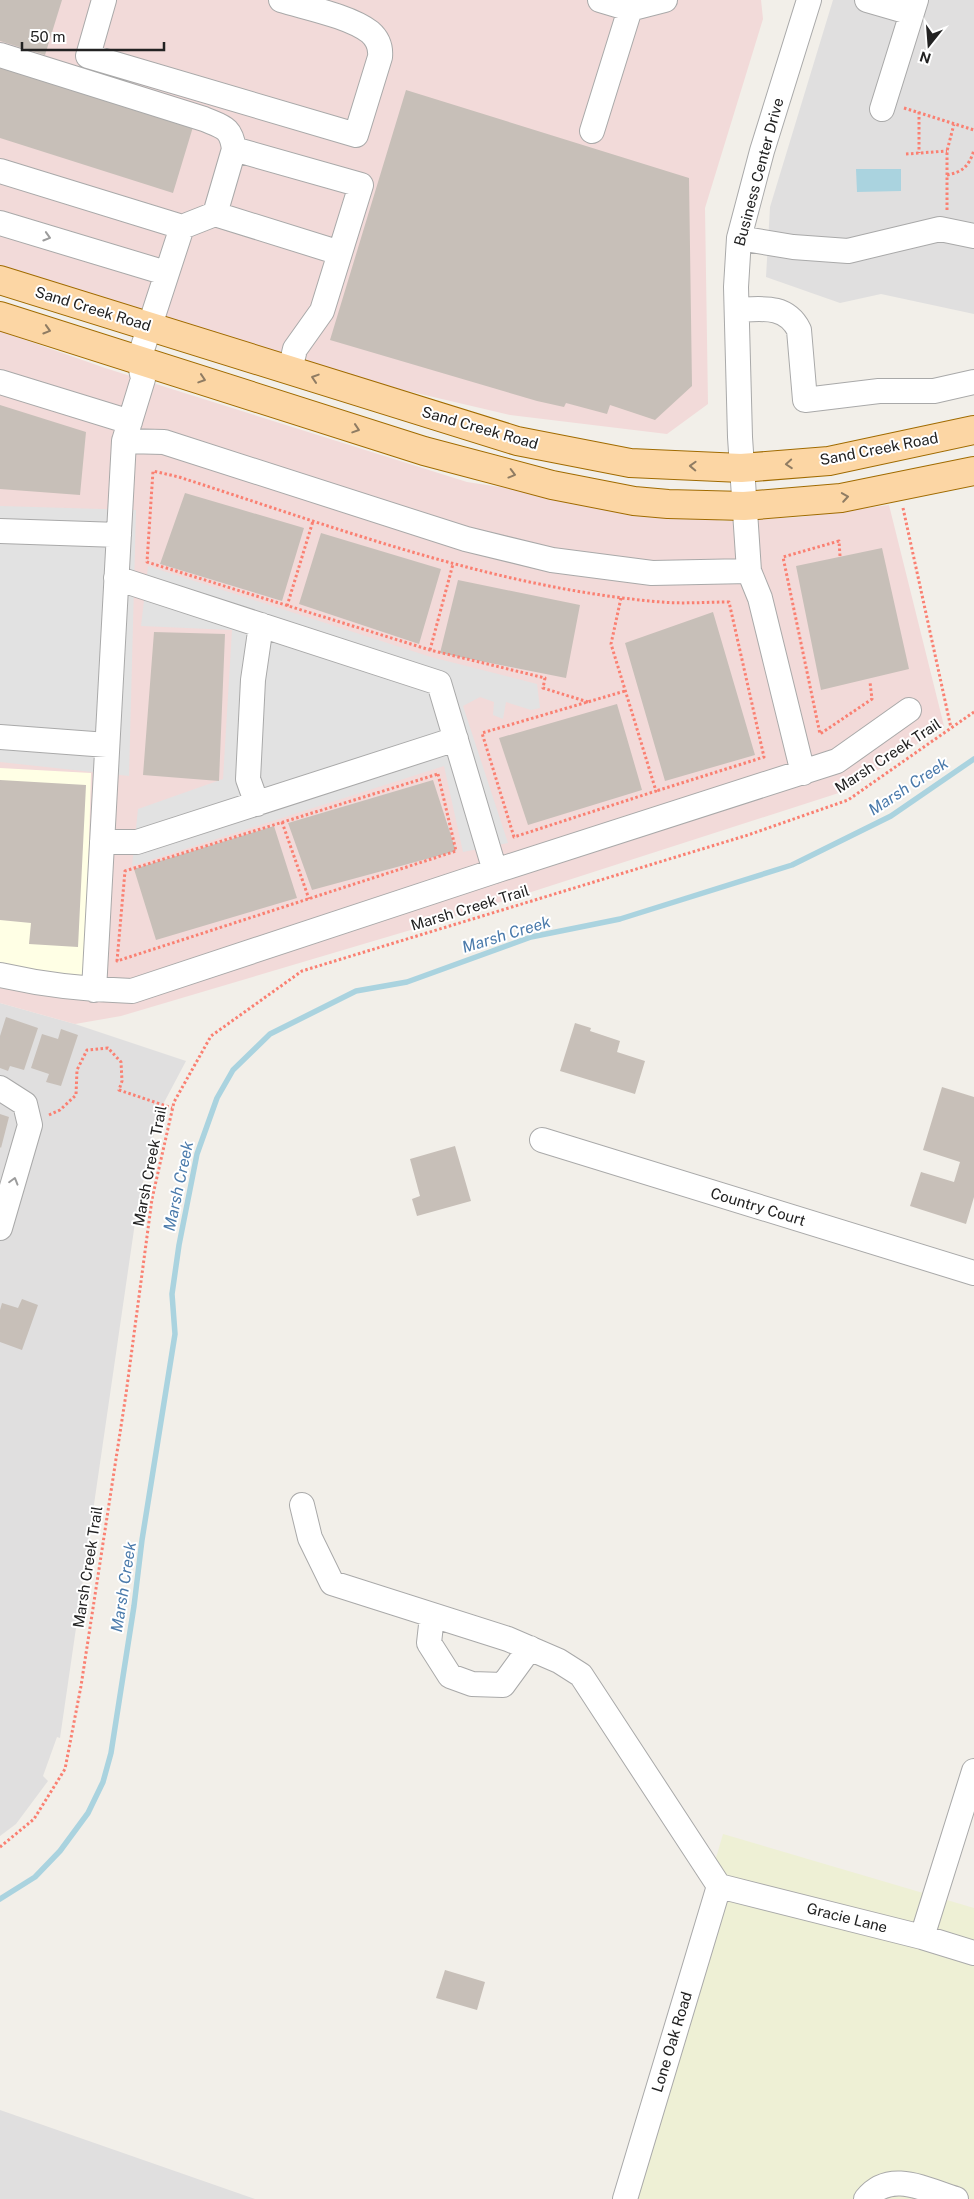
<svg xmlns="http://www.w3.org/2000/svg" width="974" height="2199" viewBox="0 0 974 2199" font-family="'Public Sans',sans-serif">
<rect width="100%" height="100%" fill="#f2efe9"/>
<!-- residential -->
<path fill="#e0dfdf" d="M 833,0 L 974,0 L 974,314 L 881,294 L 840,303 L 766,277 L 770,207 Z
M 0,1003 L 75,1024 L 186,1061 L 159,1112 L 137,1209 L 60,1738 L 57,1737 L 43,1776 L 48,1781 L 16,1824 L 0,1836 Z
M 0,2110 L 255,2199 L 0,2199 Z"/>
<!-- commercial -->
<path fill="#f2dad9" d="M 0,0 L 761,0 L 763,19 L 705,208 L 708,404 L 667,434 L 510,415 L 314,369 L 0,271 Z
M 0,331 L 105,368 L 467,482 L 723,521 L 800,517 L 889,505 L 944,726 L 848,790 L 441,921 L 121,1016 L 75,1024 L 0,1003 Z"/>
<!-- education -->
<path fill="#ffffe5" d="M 0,768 L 91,773 L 85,984 L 0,973 Z"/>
<!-- farmland -->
<path fill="#eef0d5" d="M 723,1834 L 974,1908 L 974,2199 L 616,2199 Z"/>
<!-- parking -->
<path fill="#e2e2e2" d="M 0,506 L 136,510 L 129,776 L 0,762 Z
M 148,566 L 431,657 L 537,684 L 540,708 L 531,710 L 506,702 L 503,719 L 493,715 L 494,702 L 480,697 L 463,706 L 508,843 L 463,852 L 444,766 L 132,866 L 138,809 L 223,779 L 232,630 L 141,626 Z"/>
<!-- water -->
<path fill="#aad3df" d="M 856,169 L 901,169 L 901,191 L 857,192 Z"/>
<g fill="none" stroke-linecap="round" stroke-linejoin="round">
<!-- stream -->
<path stroke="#aad3df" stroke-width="5.5" d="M 0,1899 L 35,1877 L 60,1851 L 88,1813 L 103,1782 L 111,1753 L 134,1606 L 142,1540 L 175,1334 L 172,1294 L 179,1245 L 197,1154 L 217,1098 L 233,1070 L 270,1034 L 356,991 L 407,982 L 531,937 L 620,919 L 792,865 L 891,816 L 974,759"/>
</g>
<!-- building -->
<path fill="#c7bfb8" d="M 0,0 L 62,0 L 45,55 L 0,41 Z
M 0,57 L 196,117 L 173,193 L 0,138 Z
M 406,90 L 689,178 L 692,386 L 655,420 L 610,405 L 607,414 L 566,403 L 564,407 L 537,401 L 330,340 Z
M 0,405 L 86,432 L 80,495 L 0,489 Z
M 185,493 L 304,528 L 282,601 L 160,564 Z
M 321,533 L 441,569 L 419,644 L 299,604 Z
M 882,548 L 909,669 L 821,690 L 796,566 Z
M 458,580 L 580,605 L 566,678 L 440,653 Z
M 713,612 L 755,755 L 665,781 L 625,643 Z
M 154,632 L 225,634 L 219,781 L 143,775 Z
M 617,704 L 642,790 L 528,825 L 499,738 Z
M 0,780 L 86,785 L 78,947 L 29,944 L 31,923 L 0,920 Z
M 433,780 L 456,851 L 312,890 L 288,823 Z
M 274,826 L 297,898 L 156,940 L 134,869 Z
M 6,1017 L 38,1028 L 24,1070 L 10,1066 L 8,1071 L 0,1068 L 0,1036 Z
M 575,1023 L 591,1028 L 590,1031 L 620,1041 L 617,1052 L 645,1061 L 635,1094 L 560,1071 Z
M 61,1029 L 78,1035 L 61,1086 L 46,1082 L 49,1074 L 31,1068 L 42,1034 L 58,1039 Z
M 942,1087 L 974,1097 L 974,1197 L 966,1224 L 910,1206 L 921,1172 L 954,1182 L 960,1162 L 923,1150 Z
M 0,1114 L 9,1117 L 1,1148 L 0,1147 Z
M 455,1146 L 471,1201 L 417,1216 L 412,1199 L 420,1196 L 410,1159 Z
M 22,1299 L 38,1305 L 22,1350 L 0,1342 L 0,1310 L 2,1303 L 18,1308 Z
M 445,1970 L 485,1982 L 477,2010 L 436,1998 Z"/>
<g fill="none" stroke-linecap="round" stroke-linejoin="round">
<defs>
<path id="minor" d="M 104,0 L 88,56 L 356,135 L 380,57 C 381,47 378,39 370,32 C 349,16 307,8 281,0
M 600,0 L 630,9
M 867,0 L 912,13
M 0,55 L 204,119 C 223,127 231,127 234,149
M 882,109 L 916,0
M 592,131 L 630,9 L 665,0
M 0,171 L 182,227 L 139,359 L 143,379 L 124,441 L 94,990
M 215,214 L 340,253
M 0,223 L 166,273
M 182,227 L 215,214 L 234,149 L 361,185 L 322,311 L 295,349 L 290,370
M 739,238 L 793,247 L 848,251 L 940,229 L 974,236
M 737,310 C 761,309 786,304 799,330 L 805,400 L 879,391 L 934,391 L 974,382
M 0,382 L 130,422
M 124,441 L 164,442 L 466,539 L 552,560 L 652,573 L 749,571 L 740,437 L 736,287 L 739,238 L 762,151 L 809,0
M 0,531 L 119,535
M 749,571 L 760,598 L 803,773
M 116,578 L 439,683 L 495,871
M 0,737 L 107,745
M 257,804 L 248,779 L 253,680 L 261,625
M 102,842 L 137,842 L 456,739
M 0,975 C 44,985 87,990 132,991 L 495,871 L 837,761 L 909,710
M 0,1088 L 25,1104 L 30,1125 L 0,1228
M 542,1140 L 974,1273
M 302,1505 L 310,1538 L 332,1583 L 508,1639 L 559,1661 L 581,1675 L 719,1886
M 432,1616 L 429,1643 L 450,1676 L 472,1684 L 503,1685 L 530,1648
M 719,1886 L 922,1937 L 974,1953
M 922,1937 L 974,1771
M 625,2199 L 719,1886
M 866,2199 C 890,2169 926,2190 956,2199"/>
<path id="major" d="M 0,280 L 517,441 L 630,463 L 741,468 L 829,461 L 974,430
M 0,316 L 424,451 L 552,485 L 634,501 L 668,504 L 744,506 L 841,498 L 974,471"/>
</defs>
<!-- minor casing -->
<use href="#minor" stroke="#a9a9a9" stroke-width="26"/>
<!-- major casing -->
<use href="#major" stroke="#a06b00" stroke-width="30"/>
<!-- path -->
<path stroke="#fa8072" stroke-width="3" stroke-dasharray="2.5 2.5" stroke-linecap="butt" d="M 904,108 L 974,130
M 919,112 L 919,153
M 906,154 L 947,151
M 947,175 C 963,172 969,166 974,150
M 947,210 L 947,151 L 954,124
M 903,508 L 951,728
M 840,556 L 839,541 L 783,557 L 820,734 L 872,699 L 870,682
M 621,598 L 611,644 L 656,791 L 514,837 L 482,733 L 625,691
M 287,606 L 313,521
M 430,650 L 453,564
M 588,702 L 543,688 L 545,678 L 430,650 L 147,562 L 153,471 L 179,477 C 337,528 495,588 661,602 C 683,604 706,602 729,602 L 764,757 L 656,791
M 438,774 L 456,851 L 117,961 L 125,871 Z
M 282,822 L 309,899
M 49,1115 L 60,1110 L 76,1095 L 77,1070 L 87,1050 L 108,1048 L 121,1062 L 122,1081 L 119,1090 L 172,1108
M 0,1847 L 34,1819 L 65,1769 L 81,1686 L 126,1394 L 152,1199 L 174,1102 L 211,1036 L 302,971 L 748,835 L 848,800 L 974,712"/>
<!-- minor -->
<use href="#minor" stroke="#fff" stroke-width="24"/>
<!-- major -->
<use href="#major" stroke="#fcd6a4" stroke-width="28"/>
</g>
<!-- one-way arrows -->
<defs><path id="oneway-chevron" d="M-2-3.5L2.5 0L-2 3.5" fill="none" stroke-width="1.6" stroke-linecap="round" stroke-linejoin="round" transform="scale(1.25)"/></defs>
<g stroke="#9c9c9c">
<use href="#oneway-chevron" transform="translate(47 237) rotate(17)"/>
<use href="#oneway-chevron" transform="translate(14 1181) rotate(-74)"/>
</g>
<g stroke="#8f7c63">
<use href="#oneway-chevron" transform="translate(47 330) rotate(17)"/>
<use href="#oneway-chevron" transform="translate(315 378) rotate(-162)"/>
<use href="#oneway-chevron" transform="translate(202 379) rotate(18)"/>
<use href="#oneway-chevron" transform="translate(356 429) rotate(18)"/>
<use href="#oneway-chevron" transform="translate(789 464) rotate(176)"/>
<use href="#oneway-chevron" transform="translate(693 466) rotate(-178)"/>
<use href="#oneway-chevron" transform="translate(512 474) rotate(15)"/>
<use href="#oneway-chevron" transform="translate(845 497) rotate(-9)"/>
</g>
<g text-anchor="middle" stroke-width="4" stroke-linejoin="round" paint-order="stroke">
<!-- street labels -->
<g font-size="15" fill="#222" stroke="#fff">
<text transform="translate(759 172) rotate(-75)" y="5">Business Center Drive</text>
<text transform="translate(93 309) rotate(17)" y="5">Sand Creek Road</text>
<text transform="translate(480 428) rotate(16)" y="5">Sand Creek Road</text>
<text transform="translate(879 449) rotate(-11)" y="5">Sand Creek Road</text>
<text transform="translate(888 756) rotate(-33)" y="5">Marsh Creek Trail</text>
<text transform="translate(470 908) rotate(-17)" y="5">Marsh Creek Trail</text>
<text transform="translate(150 1166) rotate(-79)" y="5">Marsh Creek Trail</text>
<text transform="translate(758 1207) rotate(17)" y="5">Country Court</text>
<text transform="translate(88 1567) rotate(-81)" y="5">Marsh Creek Trail</text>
<text transform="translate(847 1918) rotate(14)" y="5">Gracie Lane</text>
<text transform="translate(672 2042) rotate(-73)" y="5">Lone Oak Road</text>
</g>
<!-- water labels -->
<g font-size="16" font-style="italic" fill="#4a7aab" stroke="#fff">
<text transform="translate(908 786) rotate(-33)" y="6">Marsh Creek</text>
<text transform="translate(506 934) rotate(-17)" y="6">Marsh Creek</text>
<text transform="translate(178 1186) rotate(-78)" y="6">Marsh Creek</text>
<text transform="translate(123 1587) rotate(-81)" y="6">Marsh Creek</text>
</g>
</g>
<!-- north arrow -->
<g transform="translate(929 45) rotate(197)" stroke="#ffffff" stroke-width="4" paint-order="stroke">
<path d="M0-4L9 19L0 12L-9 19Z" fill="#222222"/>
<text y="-8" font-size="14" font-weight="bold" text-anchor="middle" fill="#222222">N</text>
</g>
<!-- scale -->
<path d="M22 42v8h142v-8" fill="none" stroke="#222222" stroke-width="2.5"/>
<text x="30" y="42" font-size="15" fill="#222222" stroke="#ffffff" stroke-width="4" paint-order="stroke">50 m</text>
</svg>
